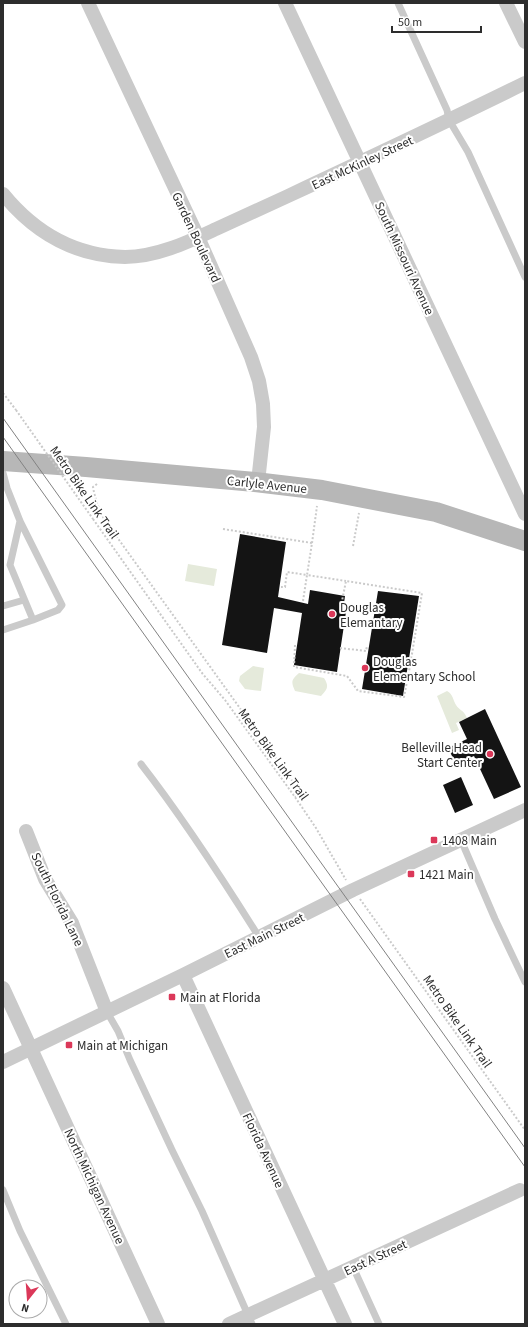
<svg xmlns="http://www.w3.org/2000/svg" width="528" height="1327" viewBox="0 0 528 1327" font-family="'Source Sans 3',sans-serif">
<rect width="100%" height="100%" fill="#fff"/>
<!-- green -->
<path fill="#e5eadb" d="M 188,564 L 217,569 L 214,586 L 185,581 Z
M 253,666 L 264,668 L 261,691 L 245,689 L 239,681 L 240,676 Z
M 299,673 L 324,678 C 329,686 328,689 321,696 L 295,691 C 291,682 291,680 299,673 Z
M 447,691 C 453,694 453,700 456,705 C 460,711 463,709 467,718 L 456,723 L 459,730 L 452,733 L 437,696 Z"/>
<!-- building -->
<path fill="#141414" d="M 240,534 L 286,542 L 278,597 L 308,604 L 310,590 L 345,596 L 343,611 L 346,612 L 337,672 L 294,665 L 302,613 L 274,608 L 267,653 L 222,645 Z
M 378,591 L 419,596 L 403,696 L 362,689 Z
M 485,709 L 521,787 L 494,799 L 474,756 L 456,764 L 448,748 L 467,739 L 459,722 Z
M 461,777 L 473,805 L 455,813 L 443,785 Z"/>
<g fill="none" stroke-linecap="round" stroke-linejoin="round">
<!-- path -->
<path stroke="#cacaca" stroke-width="2" stroke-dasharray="2 2" stroke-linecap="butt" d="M 3,393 L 16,410
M 97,484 L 93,487 C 95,499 99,509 104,519 L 298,789 L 298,795 L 295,797
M 93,519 L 202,673 L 225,700 L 295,797 L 316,828 L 346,880
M 223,529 L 312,543 L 307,575 L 287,572 L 285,587 L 281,587
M 312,543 L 317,506
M 353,546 L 359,513
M 303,601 L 307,575 L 346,581
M 295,645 L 294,667 L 347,676 L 358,691 L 404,697 L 410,666 L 422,593 L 346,581 L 341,606
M 340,648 L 366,651 L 367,646
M 360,899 L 525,1130"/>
<!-- service -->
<path stroke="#cacaca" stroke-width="7" d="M 398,3 L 447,110 L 449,120 L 468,152 L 525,277
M 3,473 L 7,488 L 20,521 L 62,605 L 58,610 L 33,620 L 3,630
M 20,521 L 10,565 L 33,620
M 3,606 L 24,600
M 141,764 C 184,819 222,878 259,937
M 461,840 L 495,919 L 525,982
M 107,1012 L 118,1031 L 130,1060 L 172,1150 L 202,1211 L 252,1324
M 3,1190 L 20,1231 L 66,1324
M 353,1267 L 379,1324"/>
<!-- minor -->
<path stroke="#cacaca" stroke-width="14" d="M 88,3 L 198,237 L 251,357 L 259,381 L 263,404 L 264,427 L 258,482
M 285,3 L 525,514
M 506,3 L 525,42
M 3,194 C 34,232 74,256 125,257 C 157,257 188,242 216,229 C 240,218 264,207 288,196 C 367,159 446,122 525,83
M 26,831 L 45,879 L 72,923 L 107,1012
M 183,975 L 345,1324
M 3,988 L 158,1324
M 3,1062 L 183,975 L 353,890 L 525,810
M 229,1324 L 520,1190"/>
<!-- secondary -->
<path stroke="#b7b7b7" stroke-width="20" d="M 3,461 L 86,467 L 255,482 L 322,490 L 436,512 L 525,541"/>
<!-- tram -->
<path stroke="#828282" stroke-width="1" d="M 3,418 L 525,1148
M 3,437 L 525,1167"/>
<!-- path-bridge -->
<path stroke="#cacaca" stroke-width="2" stroke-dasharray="2 2" stroke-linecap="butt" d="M 16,410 L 93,519"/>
</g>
<!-- markers -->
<g fill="#db3859" stroke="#fff" stroke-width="1.5">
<circle cx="332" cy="614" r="4"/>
<circle cx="365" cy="668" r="4"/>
<circle cx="490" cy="754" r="4"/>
<rect x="430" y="836" width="8" height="8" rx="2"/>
<rect x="407" y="870" width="8" height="8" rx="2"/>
<rect x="168" y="993" width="8" height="8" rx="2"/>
<rect x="65" y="1041" width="8" height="8" rx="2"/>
</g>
<g text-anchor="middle" stroke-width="4" stroke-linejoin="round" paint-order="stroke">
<!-- street labels -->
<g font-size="13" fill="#2d2d2d" stroke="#fff">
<text transform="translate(362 162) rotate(-25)" y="5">East McKinley Street</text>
<text transform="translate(197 237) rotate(65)" y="5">Garden Boulevard</text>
<text transform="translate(405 258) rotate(65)" y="5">South Missouri Avenue</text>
<text transform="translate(267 484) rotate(6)" y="5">Carlyle Avenue</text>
<text transform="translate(85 492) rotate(55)" y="5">Metro Bike Link Trail</text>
<text transform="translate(274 754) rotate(54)" y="5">Metro Bike Link Trail</text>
<text transform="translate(58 899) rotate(64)" y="5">South Florida Lane</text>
<text transform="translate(264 935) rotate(-26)" y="5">East Main Street</text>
<text transform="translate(458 1021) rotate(55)" y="5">Metro Bike Link Trail</text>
<text transform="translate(264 1150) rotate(65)" y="5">Florida Avenue</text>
<text transform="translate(95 1186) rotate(65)" y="5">North Michigan Avenue</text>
<text transform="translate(375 1257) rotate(-25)" y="5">East A Street</text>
</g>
<!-- poi labels -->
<g font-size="13" fill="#2d2d2d" stroke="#fff" text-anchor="start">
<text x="340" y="612">Douglas<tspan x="340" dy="15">Elemantary</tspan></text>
<text x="373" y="666">Douglas<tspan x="373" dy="15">Elementary School</tspan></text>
<text x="482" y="752" text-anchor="end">Belleville Head<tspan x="482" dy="15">Start Center</tspan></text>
<text x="442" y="845">1408 Main</text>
<text x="419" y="879">1421 Main</text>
<text x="180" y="1002">Main at Florida</text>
<text x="77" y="1050">Main at Michigan</text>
</g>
</g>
<!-- border -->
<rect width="528" height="1327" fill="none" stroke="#2d2d2d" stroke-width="8"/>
<!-- north arrow -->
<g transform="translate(28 1299) rotate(197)"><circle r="19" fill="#ffffff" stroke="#ababab"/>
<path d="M0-3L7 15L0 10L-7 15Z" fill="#db3859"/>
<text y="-6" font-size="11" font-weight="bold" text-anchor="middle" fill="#2d2d2d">N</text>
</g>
<!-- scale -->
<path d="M392 26v6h89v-6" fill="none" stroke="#2d2d2d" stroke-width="2"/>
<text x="398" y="26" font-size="12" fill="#2d2d2d" stroke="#ffffff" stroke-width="3" paint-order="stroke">50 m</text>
</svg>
